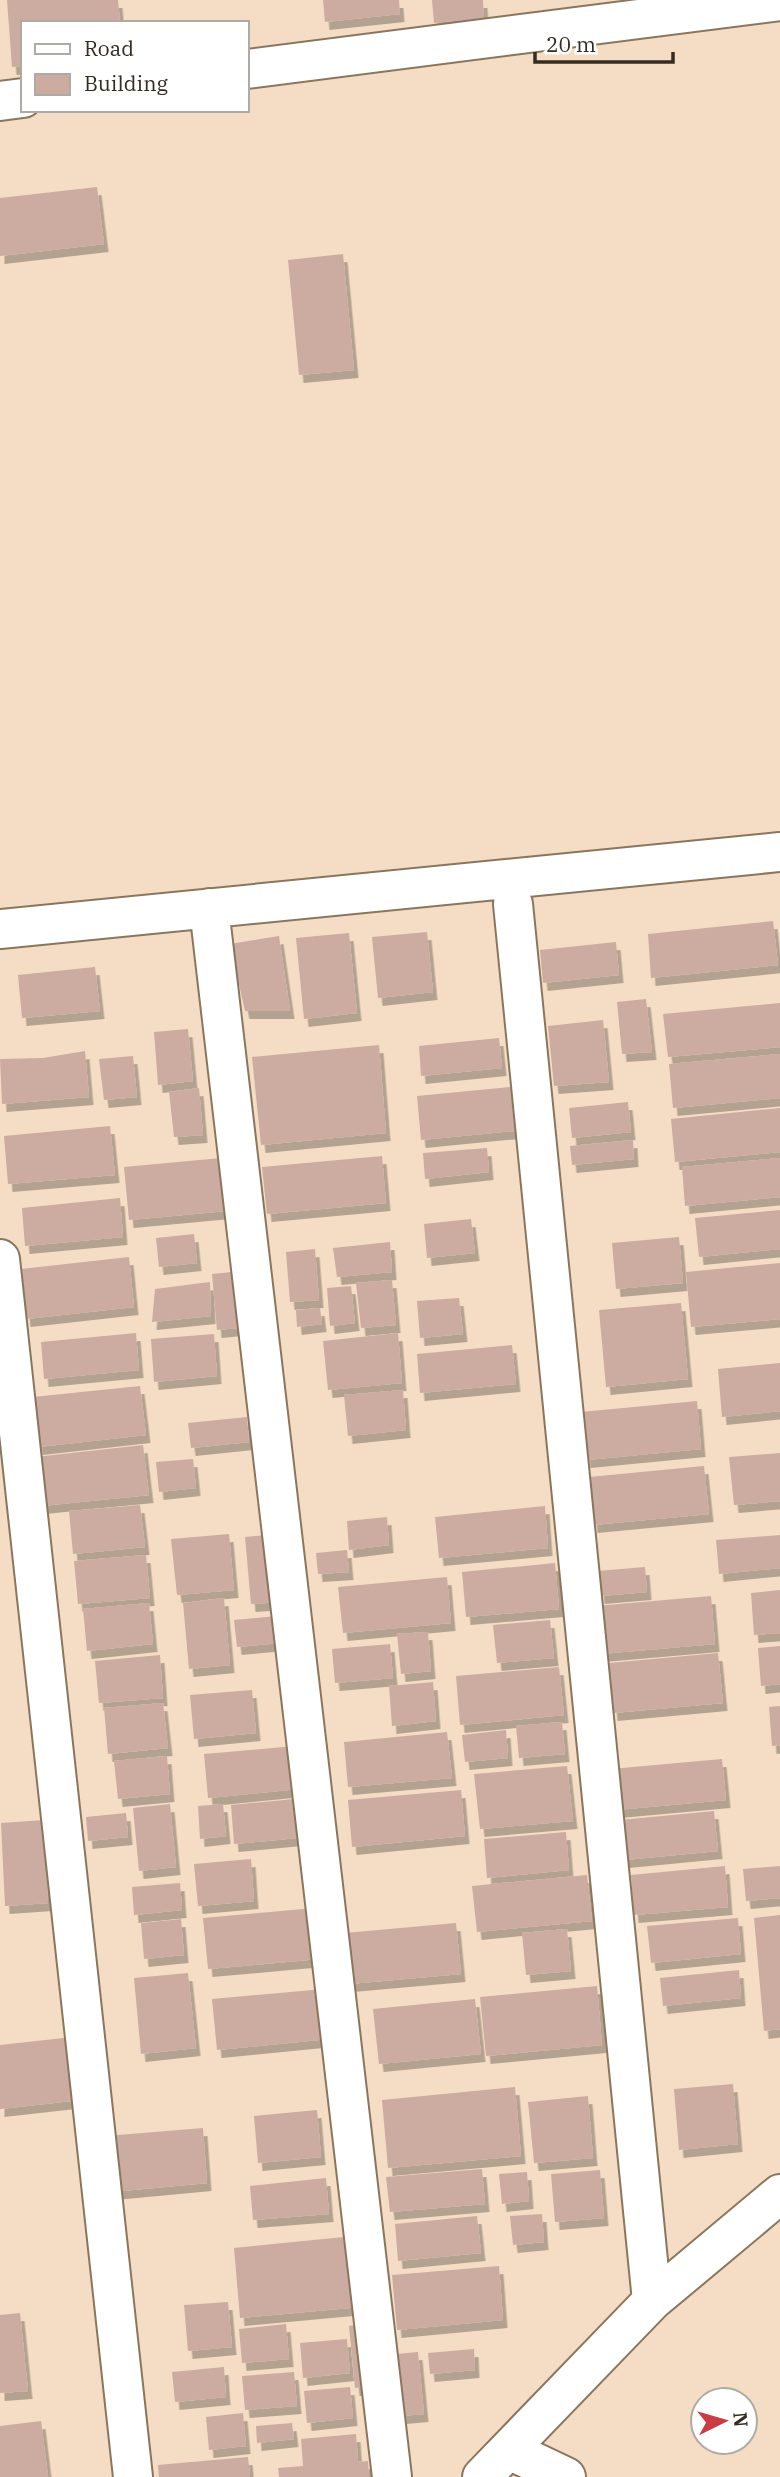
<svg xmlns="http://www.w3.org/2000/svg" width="780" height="2477" viewBox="0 0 780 2477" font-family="'IBM Plex Serif',serif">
<defs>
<filter id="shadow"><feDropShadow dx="4.5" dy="8" stdDeviation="0" flood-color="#0004"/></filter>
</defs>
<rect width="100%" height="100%" fill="#f4ddc4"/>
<!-- building -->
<path fill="#ccaca0" filter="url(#shadow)" d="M 7,0 L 118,0 L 120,23 L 23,23 L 23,66 L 12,67 Z
M 323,0 L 399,0 L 400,14 L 325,22 Z
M 432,0 L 483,0 L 484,18 L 434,23 Z
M 97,187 L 104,244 L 0,256 L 0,198 Z
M 343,254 L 354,370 L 299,375 L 288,260 Z
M 773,921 L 778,965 L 651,978 L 648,934 Z
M 427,932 L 433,992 L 378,998 L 372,937 Z
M 349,933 L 357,1013 L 304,1019 L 296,938 Z
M 279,936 L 290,1011 L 245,1011 L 230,944 Z
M 616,942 L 619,975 L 543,983 L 540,950 Z
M 95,967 L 100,1011 L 22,1018 L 18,975 Z
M 646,999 L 652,1052 L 622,1054 L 617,1002 Z
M 780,1003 L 780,1047 L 668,1057 L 663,1014 Z
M 603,1020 L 609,1082 L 554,1086 L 548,1026 Z
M 188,1029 L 193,1081 L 158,1085 L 154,1032 Z
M 499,1038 L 502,1068 L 421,1076 L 419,1046 Z
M 379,1045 L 386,1133 L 261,1145 L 252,1057 Z
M 85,1051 L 89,1097 L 2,1104 L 0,1059 L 43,1058 Z
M 780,1054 L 780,1098 L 673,1108 L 669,1064 Z
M 133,1056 L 137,1097 L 104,1100 L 99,1059 Z
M 520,1086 L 524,1130 L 421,1140 L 417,1096 Z
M 199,1088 L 203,1135 L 174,1137 L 169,1092 Z
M 628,1102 L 631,1132 L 572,1138 L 569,1108 Z
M 780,1108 L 780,1152 L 675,1162 L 671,1119 Z
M 110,1126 L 115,1175 L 8,1184 L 4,1136 Z
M 633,1140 L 634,1159 L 572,1165 L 570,1146 Z
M 487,1148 L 489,1172 L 425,1179 L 423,1153 Z
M 382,1156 L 386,1203 L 267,1214 L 262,1167 Z
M 232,1157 L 237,1210 L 129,1220 L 124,1167 Z
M 780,1158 L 780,1197 L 685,1206 L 682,1167 Z
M 120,1198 L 123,1237 L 25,1246 L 22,1208 Z
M 780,1210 L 780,1249 L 699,1257 L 695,1218 Z
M 471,1219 L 475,1253 L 427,1258 L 424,1224 Z
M 194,1234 L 197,1263 L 159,1267 L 156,1238 Z
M 679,1237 L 683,1283 L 616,1289 L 612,1243 Z
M 390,1242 L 392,1272 L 337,1277 L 333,1248 Z
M 315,1249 L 319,1300 L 290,1302 L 286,1252 Z
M 129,1257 L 134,1307 L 26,1319 L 21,1269 Z
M 780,1263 L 780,1319 L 691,1327 L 686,1272 Z
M 242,1271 L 248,1327 L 217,1330 L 212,1274 Z
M 392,1280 L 396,1325 L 361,1328 L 356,1283 Z
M 210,1282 L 211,1316 L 152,1322 L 155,1289 Z
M 351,1286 L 355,1323 L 330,1326 L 327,1288 Z
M 459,1298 L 463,1334 L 420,1338 L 417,1301 Z
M 681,1303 L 688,1379 L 606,1387 L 599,1310 Z
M 320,1308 L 322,1324 L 297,1327 L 296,1310 Z
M 136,1333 L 139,1370 L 44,1379 L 41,1342 Z
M 398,1333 L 402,1383 L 328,1390 L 323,1341 Z
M 214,1334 L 217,1376 L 154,1382 L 151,1339 Z
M 512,1345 L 516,1384 L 420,1393 L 417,1354 Z
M 780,1363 L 780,1411 L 722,1417 L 718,1369 Z
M 140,1386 L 146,1435 L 38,1447 L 33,1397 Z
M 403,1390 L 406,1430 L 348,1436 L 344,1395 Z
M 697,1401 L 701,1449 L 586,1460 L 581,1412 Z
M 247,1417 L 249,1442 L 191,1448 L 188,1423 Z
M 143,1445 L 149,1495 L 41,1506 L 35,1457 Z
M 780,1453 L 780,1501 L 734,1505 L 729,1457 Z
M 193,1459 L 196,1488 L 159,1492 L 156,1462 Z
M 704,1466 L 709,1514 L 593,1525 L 589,1477 Z
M 140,1505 L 145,1547 L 73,1554 L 69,1511 Z
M 545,1506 L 548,1548 L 439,1558 L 435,1517 Z
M 387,1517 L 389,1545 L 349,1550 L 347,1521 Z
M 229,1534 L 234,1590 L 177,1595 L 171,1539 Z
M 275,1534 L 281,1602 L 251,1604 L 245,1537 Z
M 780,1535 L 780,1568 L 719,1574 L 716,1540 Z
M 347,1550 L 349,1572 L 318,1574 L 316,1553 Z
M 146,1555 L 150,1598 L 78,1604 L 74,1561 Z
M 555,1563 L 559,1609 L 466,1617 L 462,1572 Z
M 645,1567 L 647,1592 L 600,1596 L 598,1571 Z
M 447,1577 L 451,1623 L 343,1633 L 338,1587 Z
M 780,1590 L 780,1633 L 754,1635 L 751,1593 Z
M 711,1596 L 715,1644 L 600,1654 L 596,1606 Z
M 224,1598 L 230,1665 L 189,1669 L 183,1603 Z
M 149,1603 L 153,1644 L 87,1651 L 83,1609 Z
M 287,1615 L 290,1642 L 237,1647 L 234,1620 Z
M 550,1620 L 554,1658 L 497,1663 L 493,1625 Z
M 428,1632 L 431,1671 L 401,1674 L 397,1634 Z
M 390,1644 L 393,1678 L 335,1683 L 332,1649 Z
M 780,1646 L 780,1684 L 761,1686 L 758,1648 Z
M 718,1653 L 723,1703 L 613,1713 L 609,1663 Z
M 160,1655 L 163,1698 L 99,1703 L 95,1661 Z
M 559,1667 L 564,1715 L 460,1725 L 456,1676 Z
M 433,1682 L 436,1721 L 392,1726 L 389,1686 Z
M 252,1690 L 256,1733 L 194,1739 L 190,1695 Z
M 163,1703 L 168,1748 L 108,1754 L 104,1708 Z
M 780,1706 L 780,1745 L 772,1746 L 769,1707 Z
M 562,1722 L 565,1754 L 519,1758 L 516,1726 Z
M 506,1730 L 508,1758 L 465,1762 L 462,1735 Z
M 447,1732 L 452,1778 L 348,1787 L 344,1742 Z
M 295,1746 L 299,1789 L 208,1798 L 204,1754 Z
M 167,1756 L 170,1794 L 118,1799 L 114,1761 Z
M 722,1759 L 726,1800 L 616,1810 L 611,1769 Z
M 567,1766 L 573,1821 L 480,1829 L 474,1774 Z
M 461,1790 L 465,1836 L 352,1847 L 348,1800 Z
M 294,1799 L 297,1838 L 234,1844 L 231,1805 Z
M 170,1804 L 176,1867 L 139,1871 L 133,1808 Z
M 223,1804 L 226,1836 L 200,1839 L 198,1806 Z
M 714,1811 L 718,1851 L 624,1860 L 620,1820 Z
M 126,1813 L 128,1837 L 88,1841 L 86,1817 Z
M 44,1820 L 48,1903 L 5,1906 L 1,1823 Z
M 566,1832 L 569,1870 L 487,1878 L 484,1839 Z
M 251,1859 L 254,1901 L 198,1906 L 194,1864 Z
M 725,1866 L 728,1907 L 634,1915 L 631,1875 Z
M 780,1866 L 780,1898 L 746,1901 L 743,1869 Z
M 587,1875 L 592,1921 L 477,1932 L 472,1886 Z
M 180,1883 L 182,1910 L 134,1915 L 132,1887 Z
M 314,1908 L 319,1959 L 208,1969 L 203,1918 Z
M 780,1915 L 780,2029 L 764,2031 L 754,1918 Z
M 738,1918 L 741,1954 L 651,1963 L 647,1926 Z
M 181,1919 L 184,1955 L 144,1959 L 141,1923 Z
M 456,1923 L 461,1974 L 349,1984 L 345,1933 Z
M 567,1929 L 571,1971 L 526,1975 L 522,1933 Z
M 739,1970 L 741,1998 L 663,2006 L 660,1978 Z
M 188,1973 L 196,2048 L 141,2054 L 134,1978 Z
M 597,1986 L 602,2045 L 486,2056 L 480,1997 Z
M 324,1989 L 329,2039 L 217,2050 L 212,1999 Z
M 475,1999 L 481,2054 L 379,2064 L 373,2009 Z
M 73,2037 L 80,2100 L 0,2109 L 0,2045 Z
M 733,2084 L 738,2144 L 679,2150 L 674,2089 Z
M 515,2087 L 521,2156 L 388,2168 L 382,2100 Z
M 588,2096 L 593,2158 L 534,2163 L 528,2102 Z
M 317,2110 L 321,2157 L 258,2163 L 254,2116 Z
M 203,2128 L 207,2183 L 111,2192 L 106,2136 Z
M 482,2169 L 485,2204 L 390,2212 L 386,2177 Z
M 600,2170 L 604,2218 L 555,2222 L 551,2174 Z
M 527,2172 L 529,2201 L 502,2204 L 499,2174 Z
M 326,2178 L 329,2214 L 253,2220 L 250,2186 Z
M 542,2214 L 544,2242 L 513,2245 L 510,2216 Z
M 477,2216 L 481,2253 L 398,2261 L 395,2224 Z
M 354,2236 L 360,2307 L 240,2318 L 234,2248 Z
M 499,2266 L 503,2320 L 397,2330 L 392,2275 Z
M 228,2302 L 232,2347 L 188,2351 L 184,2305 Z
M 20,2313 L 28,2391 L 0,2393 L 0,2315 Z
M 370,2323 L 376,2386 L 355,2388 L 349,2326 Z
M 286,2324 L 289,2359 L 242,2363 L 239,2329 Z
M 347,2339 L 350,2373 L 303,2378 L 300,2343 Z
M 474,2349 L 475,2370 L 430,2374 L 428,2353 Z
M 418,2352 L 424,2414 L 402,2416 L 396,2354 Z
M 224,2367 L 226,2397 L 175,2402 L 172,2372 Z
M 294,2372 L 297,2406 L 245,2410 L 242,2376 Z
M 350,2387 L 353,2418 L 307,2423 L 304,2391 Z
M 243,2413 L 246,2446 L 209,2450 L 206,2417 Z
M 41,2421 L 48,2477 L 0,2477 L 0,2426 Z
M 292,2423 L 294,2439 L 257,2443 L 256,2426 Z
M 356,2434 L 358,2462 L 368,2461 L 369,2477 L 279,2477 L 278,2468 L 303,2466 L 301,2439 Z
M 248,2457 L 250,2477 L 159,2477 L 158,2465 Z"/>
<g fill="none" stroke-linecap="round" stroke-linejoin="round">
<defs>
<path id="minor" d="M 247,69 L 780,1
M 0,101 L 23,98
M 513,904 L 652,2301
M 209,908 L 392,2477
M 0,929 L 780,852
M 0,1259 L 133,2477
M 509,2450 L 566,2477
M 482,2477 L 652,2301 L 780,2194"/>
</defs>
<!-- minor casing -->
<use href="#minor" stroke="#8a765e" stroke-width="42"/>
<!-- minor -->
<use href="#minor" stroke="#fff" stroke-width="38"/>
</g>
<!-- legend -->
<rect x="21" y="21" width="228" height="91" fill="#ffffff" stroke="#aeaba7" stroke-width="2"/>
<rect x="35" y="44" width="35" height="10" fill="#ffffff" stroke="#aeaba7" stroke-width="2"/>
<text x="84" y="56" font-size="21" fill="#342c22">Road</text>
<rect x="35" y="74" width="35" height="21" fill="#ccaca0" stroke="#aeaba7" stroke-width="2"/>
<text x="84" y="91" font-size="21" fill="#342c22">Building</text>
<!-- north arrow -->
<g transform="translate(724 2421) rotate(85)"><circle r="33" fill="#ffffff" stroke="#aeaba7" stroke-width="2"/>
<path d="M0-5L12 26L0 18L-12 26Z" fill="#ca3b43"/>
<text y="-10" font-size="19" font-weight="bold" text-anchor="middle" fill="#342c22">N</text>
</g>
<!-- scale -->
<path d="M535 52v10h138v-10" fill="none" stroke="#342c22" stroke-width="3.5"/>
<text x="546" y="52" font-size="21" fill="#342c22" stroke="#ffffff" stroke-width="5" paint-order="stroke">20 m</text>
</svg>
